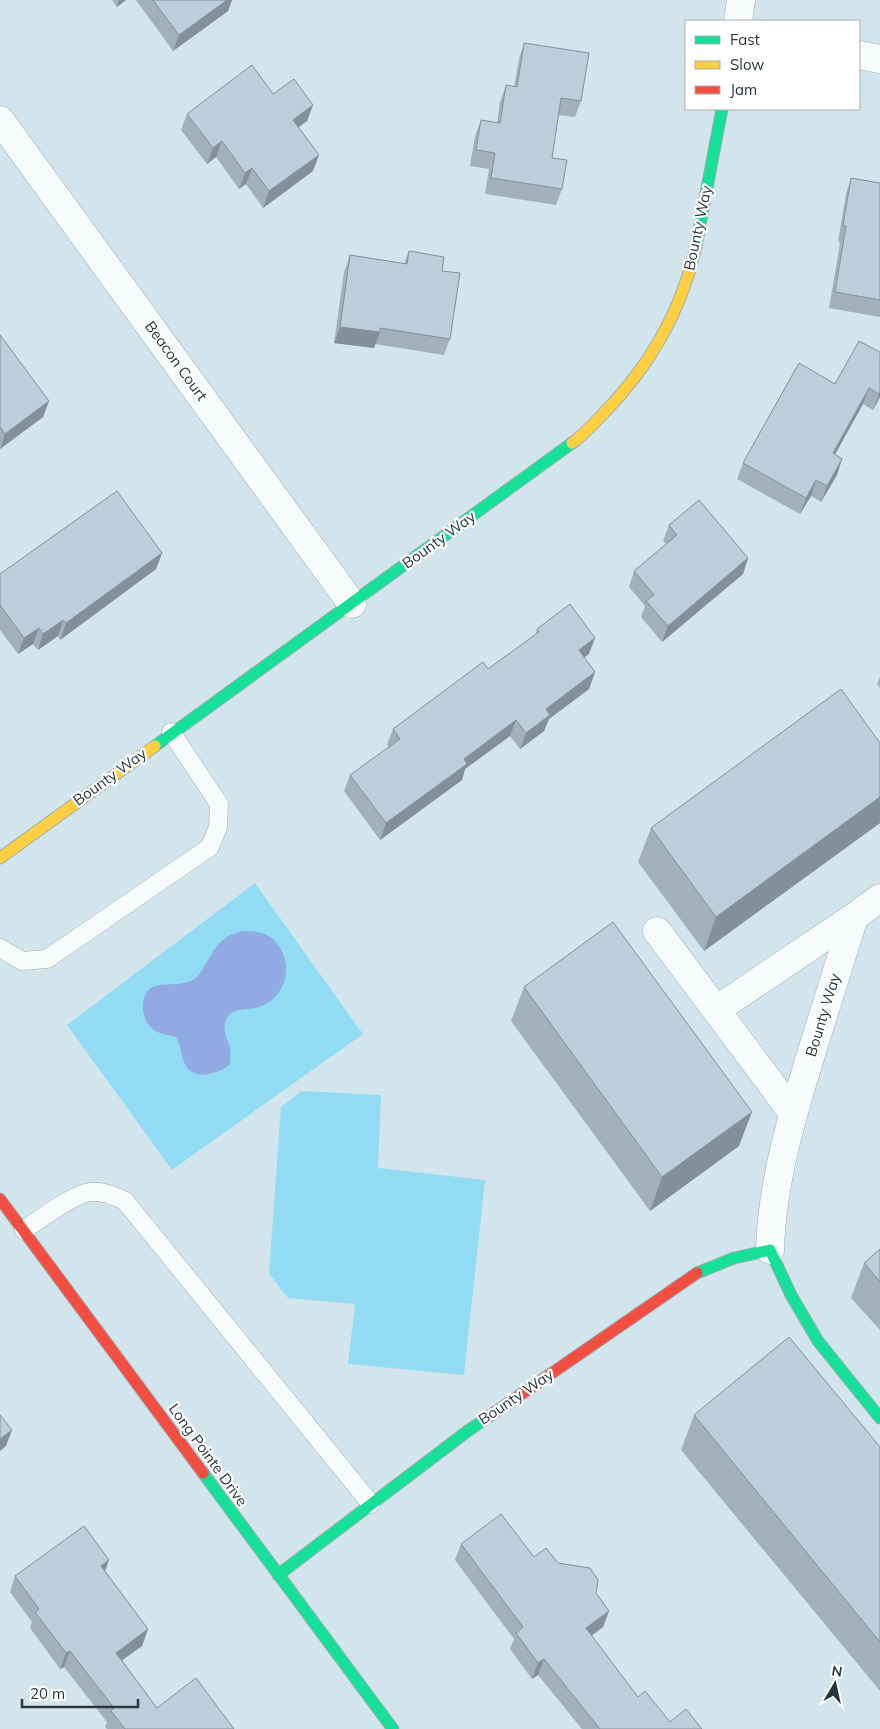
<svg xmlns="http://www.w3.org/2000/svg" width="880" height="1729" viewBox="0 0 880 1729" font-family="Mulish,sans-serif">
<rect width="100%" height="100%" fill="#d2e5ec"/>
<!-- green -->
<path fill="#91dcf2" d="M 255,883 L 363,1034 L 172,1170 L 67,1025 Z
M 301,1091 L 381,1095 L 378,1168 L 485,1180 L 464,1375 L 348,1364 L 355,1304 L 288,1298 L 269,1274 L 281,1107 Z"/>
<!-- water -->
<path fill="#92aae3" d="M 243,931 C 256,931 266,932 275,941 C 283,950 287,961 286,973 C 284,991 272,1004 255,1008 C 245,1010 233,1008 227,1018 C 221,1028 227,1038 230,1048 C 231,1053 230,1058 230,1064 C 219,1074 193,1082 185,1064 C 180,1055 182,1046 176,1037 C 162,1034 148,1032 144,1015 C 142,1009 142,1002 145,996 C 151,977 180,990 196,978 C 201,973 203,968 207,962 C 217,944 222,936 243,931 Z"/>
<g fill="none" stroke-linecap="round" stroke-linejoin="round">
<defs>
<path id="lane" d="M 0,948 L 22,961 L 47,959 L 210,847 L 218,827 L 219,804 L 171,732
M 24,1230 C 39,1220 74,1193 91,1192 C 104,1191 114,1196 125,1201 L 371,1504"/>
<path id="street" d="M 738,21 L 741,0
M 859,55 L 880,59
M 0,120 L 352,604
M 657,931 L 793,1113
M 716,1010 L 854,917
M 770,1250 C 772,1182 792,1116 812,1051 C 826,1006 840,961 854,917 L 880,898"/>
<path id="fast" d="M 696,246 L 722,109
M 155,746 L 572,443
M 697,1273 L 734,1258 L 770,1250 L 791,1295 L 818,1341 L 880,1418
M 203,1473 L 393,1729
M 278,1575 L 469,1430 L 494,1413"/>
<path id="slow" d="M 572,443 C 584,435 593,424 603,414 C 649,367 682,310 696,246
M 0,858 L 155,746"/>
<path id="jam" d="M 0,1199 L 203,1473
M 494,1413 L 697,1273"/>
</defs>
<!-- lane casing -->
<use href="#lane" stroke="#9eadb2" stroke-width="19"/>
<!-- street casing -->
<use href="#street" stroke="#9eadb2" stroke-width="29"/>
<!-- fast casing -->
<use href="#fast" stroke="#9eadb2" stroke-width="13"/>
<!-- slow casing -->
<use href="#slow" stroke="#9eadb2" stroke-width="13"/>
<!-- jam casing -->
<use href="#jam" stroke="#9eadb2" stroke-width="13"/>
<!-- lane -->
<use href="#lane" stroke="#f8fbfc" stroke-width="18"/>
<!-- street -->
<use href="#street" stroke="#f8fbfc" stroke-width="28"/>
<!-- fast -->
<use href="#fast" stroke="#16e098" stroke-width="11"/>
<!-- slow -->
<use href="#slow" stroke="#ffcf43" stroke-width="11"/>
<!-- jam -->
<use href="#jam" stroke="#f24e42" stroke-width="11"/>
</g>
<!-- wall -->
<path fill="#a0b1bc" d="M 112,0 L 126,0 L 117,7 Z
M 136,0 L 232,0 L 228,11 L 173,51 Z
M 524,43 L 581,101 L 575,117 L 558,115 L 552,158 L 562,189 L 556,205 L 485,194 L 489,169 L 470,166 L 475,136 L 481,120 L 497,123 L 500,102 L 506,85 L 514,87 L 519,59 Z
M 273,94 L 313,105 L 307,121 L 298,127 L 319,155 L 313,171 L 263,208 L 246,184 L 239,189 L 216,157 L 207,164 L 181,130 L 187,114 Z
M 851,178 L 880,183 L 880,317 L 829,308 L 840,243 L 838,241 L 846,194 Z
M 409,251 L 442,271 L 450,339 L 444,355 L 375,344 L 374,348 L 334,343 L 344,272 L 350,255 L 404,264 Z
M 0,335 L 49,401 L 43,417 L 0,449 Z
M 880,352 L 880,397 L 873,410 L 863,404 L 835,454 L 842,459 L 837,475 L 821,502 L 811,496 L 800,514 L 737,479 L 743,463 L 835,384 Z
M 669,525 L 748,558 L 743,574 L 662,642 L 641,617 L 645,606 L 629,587 L 634,571 L 666,544 L 663,541 Z
M 162,553 L 156,569 L 60,640 L 58,636 L 38,650 L 33,644 L 18,654 L 0,630 L 0,574 Z
M 537,629 L 589,654 L 584,657 L 595,672 L 589,689 L 549,719 L 544,731 L 520,749 L 510,736 L 465,769 L 462,780 L 380,840 L 344,791 L 350,775 L 389,747 L 387,745 L 393,729 L 488,669 L 535,635 Z
M 880,677 L 880,688 L 877,684 Z
M 880,743 L 880,823 L 704,951 L 638,862 L 651,828 Z
M 524,987 L 739,1146 L 650,1211 L 511,1021 Z
M 880,1249 L 880,1330 L 851,1298 L 864,1263 Z
M 694,1415 L 880,1447 L 880,1691 L 681,1450 Z
M 461,1544 L 534,1557 L 558,1563 L 596,1593 L 609,1611 L 603,1627 L 591,1636 L 638,1697 L 670,1722 L 702,1729 L 582,1729 L 538,1675 L 532,1679 L 510,1649 L 514,1639 L 455,1560 Z
M 109,1560 L 105,1571 L 148,1629 L 142,1646 L 122,1660 L 157,1708 L 234,1729 L 107,1729 L 105,1727 L 107,1722 L 64,1667 L 60,1669 L 30,1628 L 32,1622 L 10,1592 L 15,1576 Z"/>
<!-- shaded-wall -->
<path fill="#829099" d="M 119,0 L 126,0 L 117,7 Z
M 227,0 L 232,0 L 228,11 L 173,51 L 179,35 Z
M 313,105 L 307,121 L 287,136 L 293,120 Z
M 222,141 L 216,157 L 207,164 L 213,148 Z
M 319,155 L 313,171 L 263,208 L 269,191 Z
M 252,168 L 246,184 L 239,189 L 245,173 Z
M 340,327 L 380,332 L 374,348 L 334,343 Z
M 869,388 L 863,404 L 827,469 L 833,453 Z
M 880,392 L 880,397 L 873,410 L 879,394 Z
M 49,401 L 43,417 L 0,449 L 5,434 Z
M 842,459 L 837,475 L 821,502 L 827,486 Z
M 816,480 L 811,496 L 800,514 L 806,498 Z
M 162,553 L 156,569 L 60,640 L 66,623 Z
M 748,558 L 743,574 L 662,642 L 668,626 Z
M 63,620 L 58,636 L 38,650 L 43,634 Z
M 39,628 L 33,644 L 18,654 L 24,638 Z
M 595,638 L 589,654 L 573,666 L 579,650 Z
M 595,672 L 589,689 L 549,719 L 544,731 L 520,749 L 526,733 L 546,709 Z
M 516,720 L 510,736 L 465,769 L 462,780 L 380,840 L 386,823 L 464,759 Z
M 880,797 L 880,823 L 704,951 L 716,917 Z
M 752,1112 L 739,1146 L 650,1211 L 662,1177 Z
M 12,1430 L 6,1446 L 0,1451 L 0,1439 Z
M 109,1560 L 103,1576 L 101,1566 Z
M 609,1611 L 603,1627 L 580,1644 L 586,1628 Z
M 148,1629 L 142,1646 L 110,1669 L 116,1653 Z
M 70,1651 L 64,1667 L 60,1669 L 66,1653 Z
M 544,1659 L 538,1675 L 532,1679 L 538,1663 Z"/>
<!-- building -->
<path fill="#bacedb" stroke="#829099" d="M 153,0 L 227,0 L 179,35 Z
M 524,43 L 589,53 L 581,101 L 561,98 L 552,158 L 567,160 L 562,189 L 491,178 L 495,153 L 476,150 L 481,120 L 500,123 L 506,85 L 517,87 Z
M 252,65 L 273,94 L 294,79 L 313,105 L 293,120 L 319,155 L 269,191 L 252,168 L 245,173 L 222,141 L 213,148 L 187,114 Z
M 851,178 L 880,183 L 880,300 L 835,292 L 846,226 L 843,225 Z
M 409,251 L 444,257 L 442,271 L 460,273 L 450,339 L 380,328 L 380,332 L 340,327 L 350,255 L 407,264 Z
M 0,335 L 49,401 L 5,434 L 0,427 Z
M 859,341 L 880,352 L 880,392 L 879,394 L 869,388 L 833,453 L 842,459 L 827,486 L 816,480 L 806,498 L 743,463 L 799,363 L 835,384 Z
M 117,491 L 162,553 L 66,623 L 63,620 L 43,634 L 39,628 L 24,638 L 0,605 L 0,574 Z
M 699,500 L 748,558 L 668,626 L 646,601 L 654,595 L 634,571 L 677,535 L 669,525 Z
M 570,604 L 595,638 L 579,650 L 595,672 L 546,709 L 550,715 L 526,733 L 516,720 L 464,759 L 467,764 L 386,823 L 350,775 L 400,739 L 393,729 L 483,662 L 488,669 L 539,632 L 537,629 Z
M 841,689 L 880,743 L 880,797 L 716,917 L 651,828 Z
M 613,922 L 752,1112 L 662,1177 L 524,987 Z
M 880,1249 L 880,1282 L 864,1263 Z
M 789,1337 L 880,1447 L 880,1642 L 694,1415 Z
M 0,1415 L 12,1430 L 0,1439 Z
M 501,1514 L 534,1557 L 546,1548 L 558,1563 L 590,1568 L 598,1580 L 596,1593 L 609,1611 L 586,1628 L 638,1697 L 645,1691 L 670,1722 L 686,1709 L 702,1729 L 600,1729 L 544,1659 L 538,1663 L 516,1633 L 523,1627 L 461,1544 Z
M 84,1526 L 109,1560 L 101,1566 L 148,1629 L 116,1653 L 157,1708 L 196,1678 L 234,1729 L 125,1729 L 111,1711 L 114,1708 L 70,1651 L 66,1653 L 35,1612 L 39,1609 L 15,1576 Z"/>
<g text-anchor="middle" stroke-width="4.5" stroke-linejoin="round" paint-order="stroke">
<!-- street labels -->
<g font-size="15" fill="#28363a" stroke="#fff">
<text transform="translate(698 228) rotate(-78)" y="5">Bounty Way</text>
<text transform="translate(176 361) rotate(54)" y="5">Beacon Court</text>
<text transform="translate(439 540) rotate(-36)" y="5">Bounty Way</text>
<text transform="translate(110 777) rotate(-36)" y="5">Bounty Way</text>
<text transform="translate(823 1015) rotate(-73)" y="5">Bounty Way</text>
<text transform="translate(516 1397) rotate(-34)" y="5">Bounty Way</text>
<text transform="translate(208 1455) rotate(54)" y="5">Long Pointe Drive</text>
</g>
</g>
<!-- legend -->
<rect x="685" y="20" width="175" height="90" fill="#ffffff" stroke="#a9afb0"/>
<rect x="695" y="36" width="25" height="8" fill="#16e098" stroke="#a9afb0"/>
<text x="730" y="45" font-size="15" fill="#28363a">Fast</text>
<rect x="695" y="61" width="25" height="8" fill="#ffcf43" stroke="#a9afb0"/>
<text x="730" y="70" font-size="15" fill="#28363a">Slow</text>
<rect x="695" y="86" width="25" height="8" fill="#f24e42" stroke="#a9afb0"/>
<text x="730" y="95" font-size="15" fill="#28363a">Jam</text>
<!-- north arrow -->
<g transform="translate(835 1684) rotate(9)" stroke="#ffffff" stroke-width="4" paint-order="stroke">
<path d="M0-4L9 19L0 12L-9 19Z" fill="#28363a"/>
<text y="-8" font-size="14" font-weight="bold" text-anchor="middle" fill="#28363a">N</text>
</g>
<!-- scale -->
<path d="M22 1699v8h116v-8" fill="none" stroke="#28363a" stroke-width="2.5"/>
<text x="30" y="1699" font-size="15" fill="#28363a" stroke="#ffffff" stroke-width="4" paint-order="stroke">20 m</text>
</svg>
